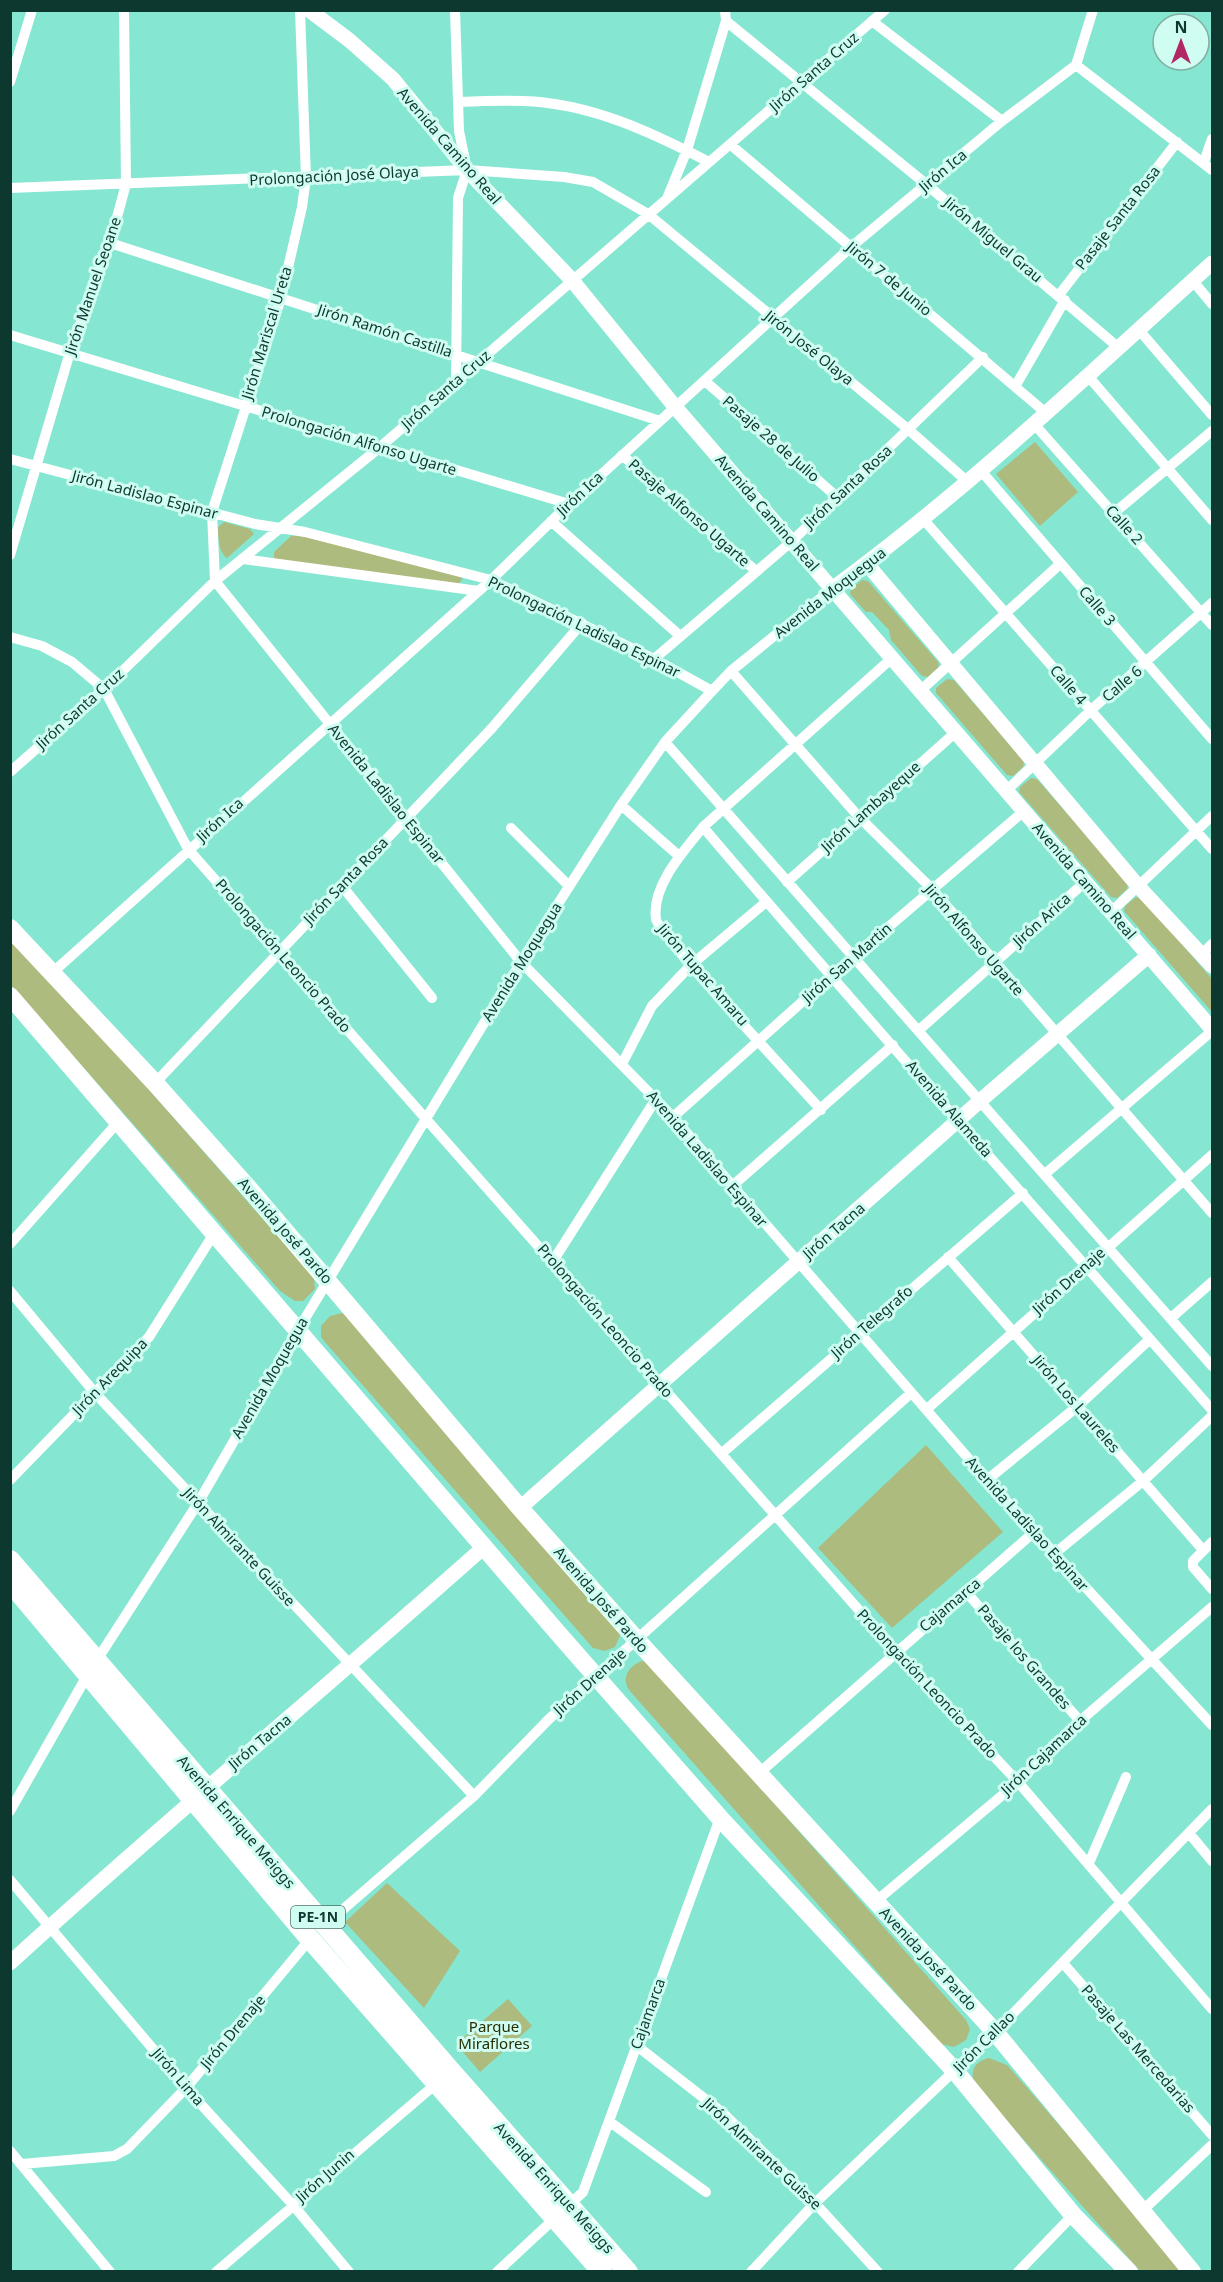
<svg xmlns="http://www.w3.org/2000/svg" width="1223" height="2282" viewBox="0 0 1223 2282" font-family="'Noto Sans',sans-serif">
<rect width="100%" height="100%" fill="#85e6d1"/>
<!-- green -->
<path fill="#aebb7e" d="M 1035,442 L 1078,492 L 1040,526 L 996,474 Z
M 224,522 L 250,529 L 254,534 L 227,558 C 218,552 218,537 218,527 Z
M 299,535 L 462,576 L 462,580 L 458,584 L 279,561 L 274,558 L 274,552 L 291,536 Z
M 862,580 L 868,581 L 939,663 L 938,668 L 928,677 L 922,676 L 891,640 L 889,630 L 872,612 L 866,612 L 850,594 L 851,589 Z
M 947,679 L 954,680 L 1024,761 L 1023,767 L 1013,776 L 1007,775 L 936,693 L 936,688 Z
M 1031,778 L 1037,779 L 1128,883 L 1127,889 L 1117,898 L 1111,897 L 1019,792 L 1020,787 Z
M 1136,897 L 1142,898 L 1212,979 L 1212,1012 L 1124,911 L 1125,906 Z
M 10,932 L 314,1277 L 315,1289 L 303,1301 L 295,1301 L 280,1291 L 11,985 Z
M 342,1313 L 348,1315 L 622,1631 L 615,1647 L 605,1651 L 593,1648 L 324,1341 L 321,1337 L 321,1326 L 330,1316 Z
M 926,1445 L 1003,1532 L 892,1628 L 818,1548 Z
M 642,1661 L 648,1661 L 966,2020 L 970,2029 L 966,2040 L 954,2047 L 941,2044 L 629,1690 C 621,1677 629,1666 642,1661 Z
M 387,1883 L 460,1951 L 424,2008 L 345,1922 Z
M 508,1999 L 532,2026 L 480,2072 L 456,2044 Z
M 989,2058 L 1007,2065 L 1023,2083 L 1185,2271 L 1140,2271 L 974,2084 C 970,2070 975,2061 989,2058 Z"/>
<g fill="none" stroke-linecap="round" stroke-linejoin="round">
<!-- street -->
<path stroke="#fff" stroke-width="10" d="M 300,10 L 306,178 L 302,207 L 281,298 L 212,512 L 215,581 L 521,962 L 673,1117 L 987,1480 L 1212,1725
M 455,10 L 459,131 L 467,170 L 458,198 L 456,381
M 726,21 L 926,184 L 1119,348
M 872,21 L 1002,121
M 1076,65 L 1212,170
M 10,82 L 32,10
M 459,102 C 480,101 502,100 523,101 C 590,103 651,132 709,162
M 731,145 L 1046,413
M 1204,162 L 1212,139
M 10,188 L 467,170 L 564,177 L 593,182 L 648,214 L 909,430 L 969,483
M 668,196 L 687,150 L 726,21 L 725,10
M 110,243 L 660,421
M 1193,281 L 1212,304
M 1059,295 L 1177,142
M 1139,330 L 1212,415
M 10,335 L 569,504
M 1088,376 L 1212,520
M 705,381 L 837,497
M 1016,385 L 1065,300
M 1035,425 L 1212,625
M 622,455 L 756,571
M 10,459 L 255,524 L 305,532 L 491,580 L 654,659 L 712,691
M 982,472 L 1212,739
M 1114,513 L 1212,431
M 924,520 L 1212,849
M 551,521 L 679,635
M 10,555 L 70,352 L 110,243 L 126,184 L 124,10
M 243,559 L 479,591
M 10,637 L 42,646 L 72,662 L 104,689 L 188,849 L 895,1651 L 1018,1782 L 1212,2009
M 892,658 L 703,827 C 870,1024 1043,1216 1212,1410
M 654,659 L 791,542 L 983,357
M 731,671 L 858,816 L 932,889 L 1212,1213
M 920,691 L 1060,564
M 665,742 L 1212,1366
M 10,772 L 104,689 L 215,581 L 379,448 L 885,10
M 1006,791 L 1091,710 L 1212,603
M 621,805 L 679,856
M 703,827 C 684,851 651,886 656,919 C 659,936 799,1085 821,1110
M 511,828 L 569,886
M 787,882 L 956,732
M 342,886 L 432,998
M 1111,912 L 1212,816
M 1202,954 L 1212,944
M 52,973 L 491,580 L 569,504 L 851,247 L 1002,121 L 1076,65 L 1093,10
M 919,1030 L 1085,882
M 622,1064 L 652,1006 L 691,965 L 766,902
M 155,1083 L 492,728 L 582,623
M 673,1117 L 830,977 L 1024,811
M 1045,1174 L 1212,1031
M 731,1187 L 893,1045
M 10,1244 L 119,1121
M 948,1257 L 1203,1550
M 553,1261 L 656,1099
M 10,1291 L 95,1393 L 474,1796
M 1171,1318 L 1212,1282
M 927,1409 L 1212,1155
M 721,1454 L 1023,1193
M 10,1480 L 149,1337 L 215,1232
M 987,1480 L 1078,1406 L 1150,1339
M 1212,1542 L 1193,1561 L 1193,1567 L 1212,1589
M 1054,1554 L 1143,1481 L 1212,1416
M 967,1593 L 1080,1721
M 758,1774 L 1034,1532
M 10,1811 L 88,1674 L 198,1503 L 298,1330 L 521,962 L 621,805 L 665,742 L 712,691 L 731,671 L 832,589
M 1189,1833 L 1212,1861
M 1089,1863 L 1126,1777
M 10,1880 L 186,2088 L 293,2205 L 349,2272
M 875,1902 L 1018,1782 L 1080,1721 L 1212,1607
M 325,1925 L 474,1796 L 548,1720 L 596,1676 L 911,1393
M 1063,1963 L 1212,2135
M 637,2046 L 723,2113 L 815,2203 L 878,2272
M 610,2122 L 706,2192
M 10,2151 L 110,2272
M 22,2164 L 114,2156 L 127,2149 L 186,2088 L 310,1939
M 1142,2211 L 1212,2145
M 216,2272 L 437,2083
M 497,2272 L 583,2192 L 720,1818
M 751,2272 L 815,2203 L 995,2032 L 1212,1809
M 1018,2272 L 1073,2215"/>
<!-- secondary -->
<path stroke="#fff" stroke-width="15" d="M 309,10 L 349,40 L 393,79 L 467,170 L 571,279 L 676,408 L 1212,1029
M 867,564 L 1138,886 L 1212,966
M 832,589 C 967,490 1088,375 1212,263
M 520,1508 L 981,1100 L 1149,955
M 10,1963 C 165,1821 327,1687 484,1547"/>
<!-- primary -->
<path stroke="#fff" stroke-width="18" d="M 10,928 L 155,1083 L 252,1192 L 520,1508 L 636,1639 L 995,2032 L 1192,2272
M 10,996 L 557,1632 L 720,1818 L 955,2071 L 1073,2215 L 1129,2272"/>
<!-- highway -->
<path stroke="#fff" stroke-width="20" d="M 10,1560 L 451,2071 L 628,2272
M 10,1582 L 310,1939 L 602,2272"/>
</g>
<g text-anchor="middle" stroke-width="6" stroke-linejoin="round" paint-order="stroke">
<!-- shield labels -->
<rect fill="#d0fdf2" stroke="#48736a" stroke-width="1.5" x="291" y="1906" width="54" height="22" rx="4.5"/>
<g font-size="14" font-weight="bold" fill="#0d3830">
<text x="318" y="1922">PE-1N</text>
</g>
<!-- street labels -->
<g font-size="15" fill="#0d3830" stroke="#d0fdf2">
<text transform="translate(814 72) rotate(-41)" y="5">Jirón Santa Cruz</text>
<text transform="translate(449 146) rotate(49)" y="5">Avenida Camino Real</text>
<text transform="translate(943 171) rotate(-40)" y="5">Jirón Ica</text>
<text transform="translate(334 176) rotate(-3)" y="5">Prolongación José Olaya</text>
<text transform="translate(1118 218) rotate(-52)" y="5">Pasaje Santa Rosa</text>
<text transform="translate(993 240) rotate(40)" y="5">Jirón Miguel Grau</text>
<text transform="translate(889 279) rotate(40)" y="5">Jirón 7 de Junio</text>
<text transform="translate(93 286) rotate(-71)" y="5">Jirón Manuel Seoane</text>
<text transform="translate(385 331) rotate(18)" y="5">Jirón Ramón Castilla</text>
<text transform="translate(267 333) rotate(-73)" y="5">Jirón Mariscal Ureta</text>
<text transform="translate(809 348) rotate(39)" y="5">Jirón José Olaya</text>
<text transform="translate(446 390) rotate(-41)" y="5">Jirón Santa Cruz</text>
<text transform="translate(771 439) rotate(41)" y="5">Pasaje 28 de Julio</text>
<text transform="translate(359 441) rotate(17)" y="5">Prolongación Alfonso Ugarte</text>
<text transform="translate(848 487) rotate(-43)" y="5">Jirón Santa Rosa</text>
<text transform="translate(580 494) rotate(-43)" y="5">Jirón Ica</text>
<text transform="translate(145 495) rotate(15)" y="5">Jirón Ladislao Espinar</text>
<text transform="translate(689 513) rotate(41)" y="5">Pasaje Alfonso Ugarte</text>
<text transform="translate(767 513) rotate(49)" y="5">Avenida Camino Real</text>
<text transform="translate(1124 525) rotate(48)" y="5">Calle 2</text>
<text transform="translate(830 593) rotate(-38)" y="5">Avenida Moquegua</text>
<text transform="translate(1097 606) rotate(49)" y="5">Calle 3</text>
<text transform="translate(584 627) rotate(26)" y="5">Prolongación Ladislao Espinar</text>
<text transform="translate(1122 684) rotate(-40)" y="5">Calle 6</text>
<text transform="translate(1068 685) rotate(49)" y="5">Calle 4</text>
<text transform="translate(80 709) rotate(-42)" y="5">Jirón Santa Cruz</text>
<text transform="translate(386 794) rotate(51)" y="5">Avenida Ladislao Espinar</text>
<text transform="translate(871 807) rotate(-42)" y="5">Jirón Lambayeque</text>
<text transform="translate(220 820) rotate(-42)" y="5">Jirón Ica</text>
<text transform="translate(346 881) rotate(-46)" y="5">Jirón Santa Rosa</text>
<text transform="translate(1084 881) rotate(49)" y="5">Avenida Camino Real</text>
<text transform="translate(1042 920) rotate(-42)" y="5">Jirón Arica</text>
<text transform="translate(974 940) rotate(49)" y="5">Jirón Alfonso Ugarte</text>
<text transform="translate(283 956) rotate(49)" y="5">Prolongación Leoncio Prado</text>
<text transform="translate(522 962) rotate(-58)" y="5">Avenida Moquegua</text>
<text transform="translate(847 963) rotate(-41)" y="5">Jirón San Martin</text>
<text transform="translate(703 975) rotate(49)" y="5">Jirón Tupac Amaru</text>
<text transform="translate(949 1109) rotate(49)" y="5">Avenida Alameda</text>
<text transform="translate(707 1159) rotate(49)" y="5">Avenida Ladislao Espinar</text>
<text transform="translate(285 1231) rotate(49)" y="5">Avenida José Pardo</text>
<text transform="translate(834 1231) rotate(-41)" y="5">Jirón Tacna</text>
<text transform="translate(1069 1281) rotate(-42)" y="5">Jirón Drenaje</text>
<text transform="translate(605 1321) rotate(49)" y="5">Prolongación Leoncio Prado</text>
<text transform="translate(872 1322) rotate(-41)" y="5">Jirón Telegrafo</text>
<text transform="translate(110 1377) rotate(-46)" y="5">Jirón Arequipa</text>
<text transform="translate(270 1378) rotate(-60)" y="5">Avenida Moquegua</text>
<text transform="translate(1076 1404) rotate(49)" y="5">Jirón Los Laureles</text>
<text transform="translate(1027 1524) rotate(48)" y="5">Avenida Ladislao Espinar</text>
<text transform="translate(239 1547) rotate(47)" y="5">Jirón Almirante Guisse</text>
<text transform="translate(601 1600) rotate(49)" y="5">Avenida José Pardo</text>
<text transform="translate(950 1605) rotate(-40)" y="5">Cajamarca</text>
<text transform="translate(1024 1657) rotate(49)" y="5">Pasaje los Grandes</text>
<text transform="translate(590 1682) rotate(-42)" y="5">Jirón Drenaje</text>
<text transform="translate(927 1684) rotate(47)" y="5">Prolongación Leoncio Prado</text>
<text transform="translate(260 1742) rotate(-40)" y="5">Jirón Tacna</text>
<text transform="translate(1044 1755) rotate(-43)" y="5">Jirón Cajamarca</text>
<text transform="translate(236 1822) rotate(49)" y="5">Avenida Enrique Meiggs</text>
<text transform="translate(928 1959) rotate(47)" y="5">Avenida José Pardo</text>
<text transform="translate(648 2014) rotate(-70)" y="5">Cajamarca</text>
<text transform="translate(233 2032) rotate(-50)" y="5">Jirón Drenaje</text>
<text transform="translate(984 2042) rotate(-45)" y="5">Jirón Callao</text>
<text transform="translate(1138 2049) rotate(49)" y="5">Pasaje Las Mercedarias</text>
<text transform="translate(178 2077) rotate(49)" y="5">Jirón Lima</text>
<text transform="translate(762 2154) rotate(43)" y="5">Jirón Almirante Guisse</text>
<text transform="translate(325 2176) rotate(-41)" y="5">Jirón Junin</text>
<text transform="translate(554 2188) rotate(48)" y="5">Avenida Enrique Meiggs</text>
</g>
<!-- park labels -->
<g font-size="15" fill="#272e03" stroke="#d0fdf2">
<text x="494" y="2032">Parque<tspan x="494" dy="17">Miraflores</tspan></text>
</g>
</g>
<!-- border -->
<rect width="1223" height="2282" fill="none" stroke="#0d3830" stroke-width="24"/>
<!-- north arrow -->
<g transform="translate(1181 42)"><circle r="28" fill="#d0fdf2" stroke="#82aea4" stroke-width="1.5"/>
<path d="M0-4.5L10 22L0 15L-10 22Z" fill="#b22867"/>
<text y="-9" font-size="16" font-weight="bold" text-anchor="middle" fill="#0d3830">N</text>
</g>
</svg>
